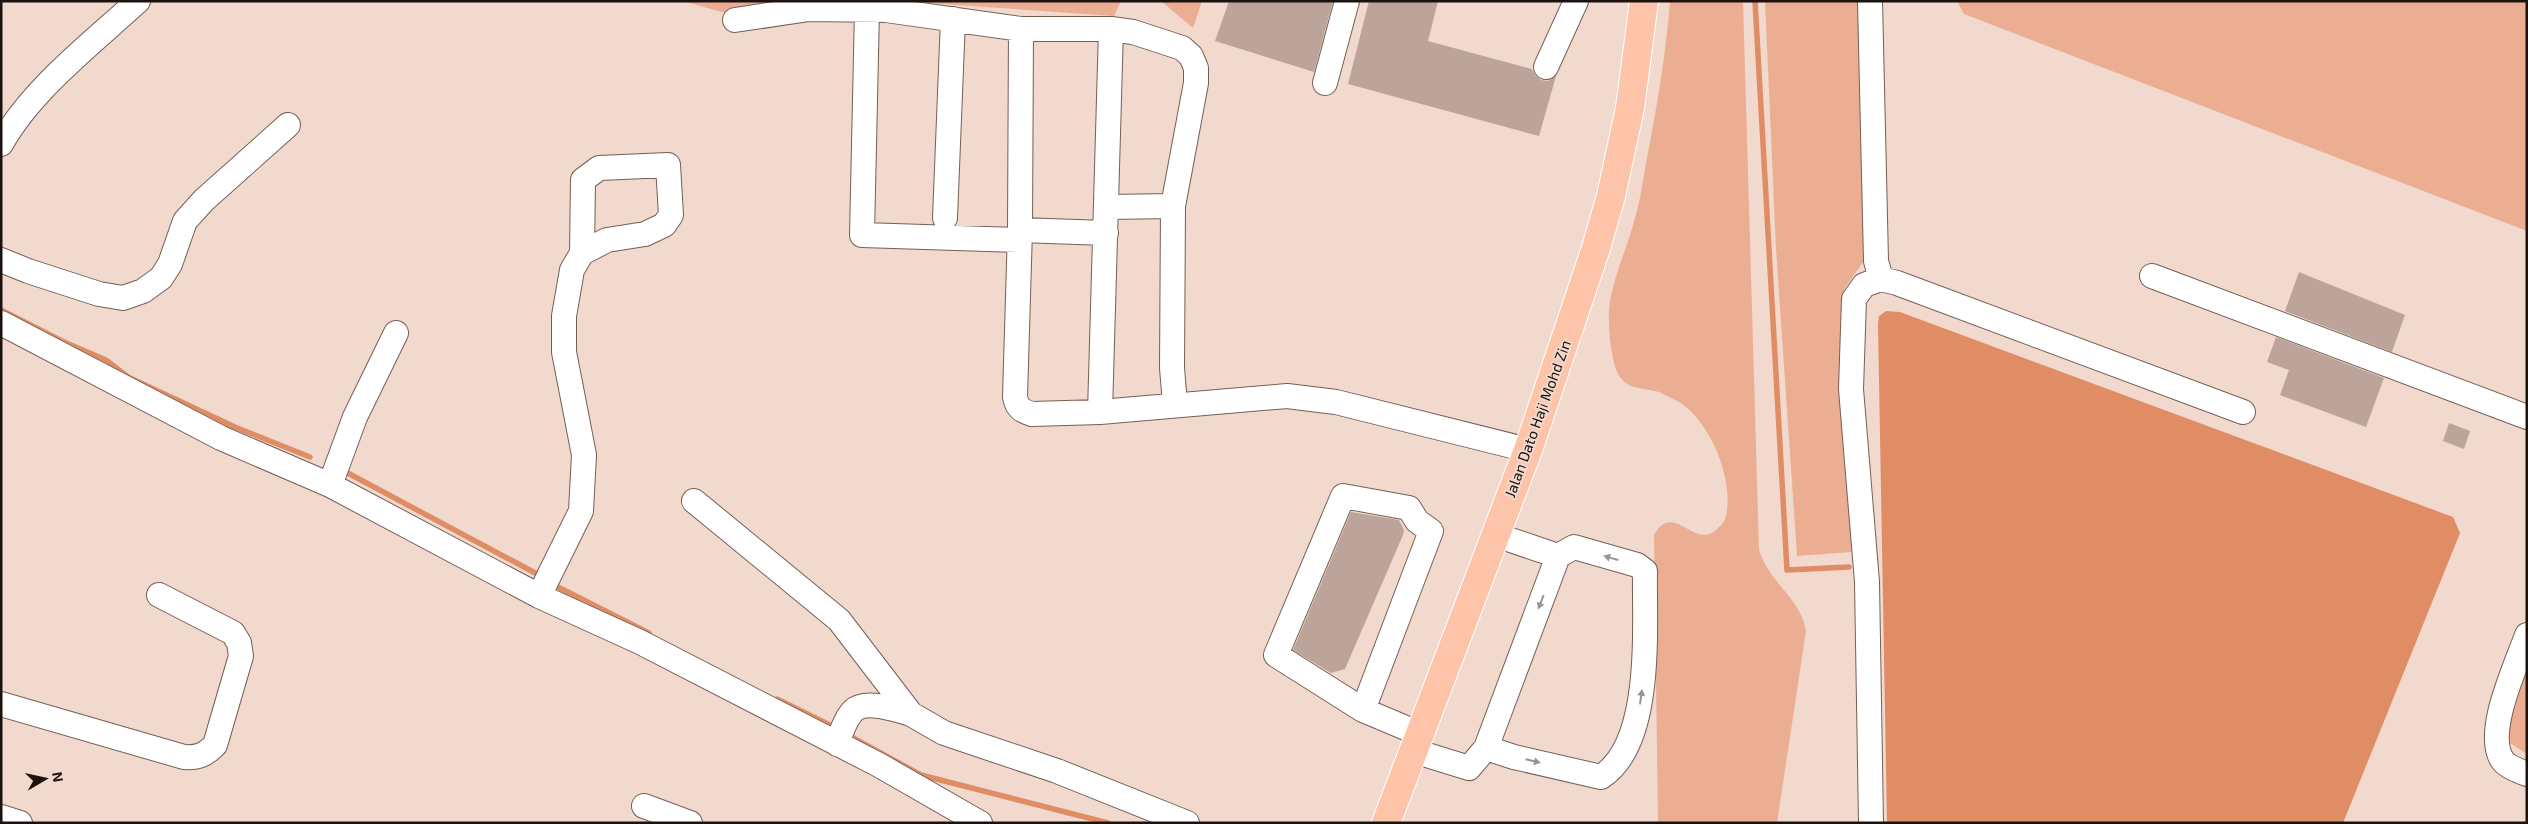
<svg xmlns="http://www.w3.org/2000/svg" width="2528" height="824" viewBox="0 0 2528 824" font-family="'Exo 2',sans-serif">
<rect width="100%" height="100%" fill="#f2d9ce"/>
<!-- green -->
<path fill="#ebae93" d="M 683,1 L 798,1 L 725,13 Z
M 899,1 L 1121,1 L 1114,16 Z
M 1161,1 L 1202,1 L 1193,28 Z
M 1670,1 L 1743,1 L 1759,549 C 1767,581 1801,598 1806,631 L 1777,823 L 1658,823 L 1654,535 C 1673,499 1696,553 1718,528 C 1720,526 1724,523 1725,519 C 1736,484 1711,421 1679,402 C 1673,399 1665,395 1659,392 C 1642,387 1626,391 1617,372 C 1610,354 1607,319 1610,301 C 1615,273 1628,245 1635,218 C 1641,198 1643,178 1647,158 C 1657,106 1666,54 1670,1 Z
M 1765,1 L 1858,1 L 1864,261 L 1844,289 L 1840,382 L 1852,552 L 1797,556 L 1776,249 Z
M 1957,1 L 2527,1 L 2527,231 L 1964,14 Z
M 2527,672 L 2527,754 L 2510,743 C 2504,721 2516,692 2527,672 Z"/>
<!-- water -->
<path fill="#e08d65" d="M 1886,311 L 1900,312 L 2453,517 L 2460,533 L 2343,823 L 1887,823 L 1878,324 L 1879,316 Z"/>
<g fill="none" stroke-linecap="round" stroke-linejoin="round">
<!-- stream -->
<path stroke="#e08d65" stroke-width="5.5" d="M 1755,1 L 1787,570 L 1849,567
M 1,310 L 64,342 L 106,360 L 128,377 L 235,427 L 310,457
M 344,471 L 539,575
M 554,585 L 649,633
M 777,699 L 836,728
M 846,734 L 921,775 L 1108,823"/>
</g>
<!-- building -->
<path fill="#bca49a" d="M 1229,1 L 1333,1 L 1314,72 L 1215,41 Z
M 1369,1 L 1438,1 L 1428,41 L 1532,69 L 1535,75 L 1541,80 L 1548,81 L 1556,76 L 1539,136 L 1348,84 Z
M 2299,272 L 2405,315 L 2392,352 L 2285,311 Z
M 2276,337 L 2384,378 L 2366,427 L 2280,395 L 2289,370 L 2267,362 Z
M 2449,423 L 2470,431 L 2464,449 L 2443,441 Z
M 1351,512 L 1399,520 L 1404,530 L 1403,535 L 1345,669 L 1331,673 L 1293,650 Z"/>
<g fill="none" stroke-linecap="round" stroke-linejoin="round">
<defs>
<path id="minor" d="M 1870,1 L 1876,261 L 1881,279
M 867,10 L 862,235 L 1019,240
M 735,20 L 809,9 L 886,10 L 1021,29 L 1111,29 L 1133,32 L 1182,48 L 1191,56 L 1196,68 L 1196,83 L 1173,206 L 1172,368 L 1175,404
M 1021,29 L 1020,230 L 1015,397 C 1017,408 1022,411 1032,414 L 1100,412 L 1287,396 L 1336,402 L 1528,450
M 1546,67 L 1576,1
M 1325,83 L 1347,1
M 1,144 C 31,90 92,43 138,1
M 1107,207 L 1173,206
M 945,218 L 953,19
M 1020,230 L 1106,233
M 1,260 L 28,271 L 99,294 L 123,298 L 143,291 L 161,278 L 170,264 L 185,221 L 204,200 L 288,125
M 2152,276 L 2527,417
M 1,323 L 221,438 L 330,485 L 539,596 L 640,642 L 879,765 L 980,823
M 1100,412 L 1111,29
M 330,485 L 355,417 L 396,333
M 694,501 L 839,620 L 911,714 L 944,733 L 1057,771 L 1187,823
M 1496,535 L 1558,556
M 539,596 L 581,511 L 584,455 L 564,352 L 564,316 L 572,270 L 582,253 L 607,240 L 645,234 L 664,225 L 671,215 L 668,165 L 599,168 L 583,180 L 582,253
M 2527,635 C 2517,664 2483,734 2503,761 C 2508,767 2519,771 2527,774
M 1,704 L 184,757 C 198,758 205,755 215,745 L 241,656 L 239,643 L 233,633 L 159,595
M 1363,710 L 1431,531 L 1417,521 L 1409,508 L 1343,496 L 1276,655 L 1363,710 L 1420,734
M 837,744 C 840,735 846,718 853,711 C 865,699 898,710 911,714
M 1414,751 L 1469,768 L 1486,748 L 1558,556 L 1574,547 L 1637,565 L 1645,571 C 1644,627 1654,743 1601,777 L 1514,757 L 1486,748
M 644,806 L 690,823
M 1,817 L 20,823
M 1871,823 L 1867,582 L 1851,389 L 1854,299 L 1864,285 L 1881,279 L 1897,283 L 2243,412"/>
<path id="major" d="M 1386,823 L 1528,450 L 1596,248 L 1611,196 L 1630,108 L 1644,1"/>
</defs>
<!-- minor casing -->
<use href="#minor" stroke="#755f55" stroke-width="26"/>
<!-- major casing -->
<use href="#major" stroke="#fff" stroke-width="30"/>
<!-- minor -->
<use href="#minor" stroke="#fff" stroke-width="24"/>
<!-- major -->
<use href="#major" stroke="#fdc4a9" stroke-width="28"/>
</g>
<!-- one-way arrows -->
<defs><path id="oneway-solid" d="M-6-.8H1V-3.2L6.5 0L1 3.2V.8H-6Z" transform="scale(1.25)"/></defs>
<g fill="#989493">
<use href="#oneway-solid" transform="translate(1611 558) rotate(-164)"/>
<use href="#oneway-solid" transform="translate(1541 602) rotate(111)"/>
<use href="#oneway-solid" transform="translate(1641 697) rotate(-82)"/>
<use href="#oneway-solid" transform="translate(1533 761) rotate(13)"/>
</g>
<g text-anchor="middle" stroke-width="4" stroke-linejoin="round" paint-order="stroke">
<!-- street labels -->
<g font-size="15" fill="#1b120e" stroke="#f2d9ce">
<text transform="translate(1538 419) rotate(-70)" y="5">Jalan Dato Haji Mohd Zin</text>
</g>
</g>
<!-- border -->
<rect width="2528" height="824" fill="none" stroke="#1b120e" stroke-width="5"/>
<!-- north arrow -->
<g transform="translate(45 779) rotate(81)" stroke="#f2d9ce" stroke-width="4" paint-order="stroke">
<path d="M0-4L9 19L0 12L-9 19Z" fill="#1b120e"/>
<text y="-8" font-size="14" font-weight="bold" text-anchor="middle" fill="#1b120e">N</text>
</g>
</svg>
